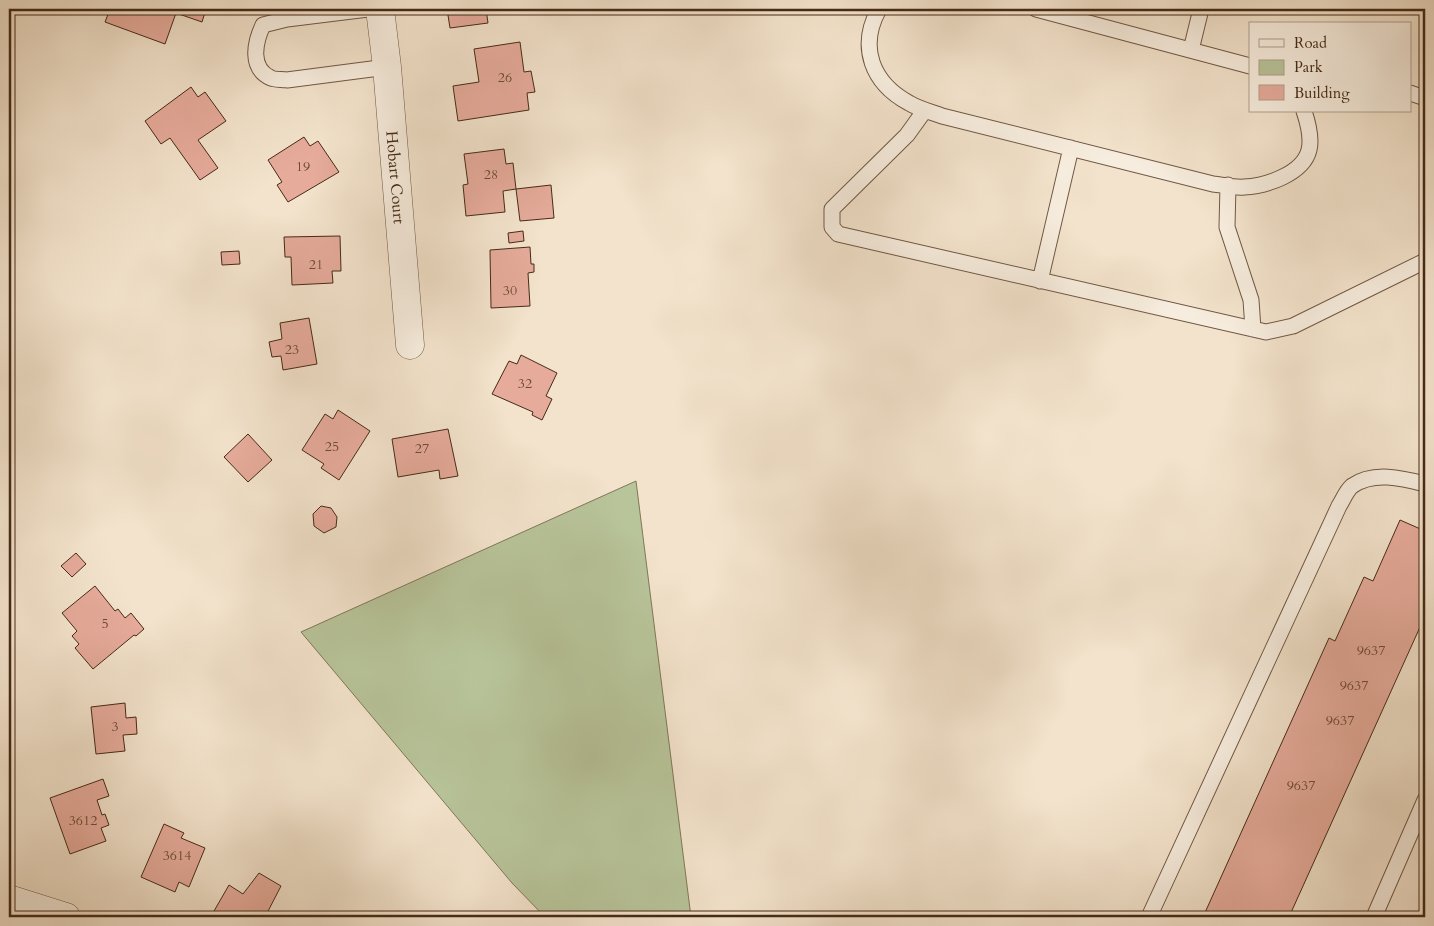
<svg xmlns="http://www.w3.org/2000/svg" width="1434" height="926" viewBox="0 0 1434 926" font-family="Cardo,serif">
<rect width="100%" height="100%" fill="#f3e3cc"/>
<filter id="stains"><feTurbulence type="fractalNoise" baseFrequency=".004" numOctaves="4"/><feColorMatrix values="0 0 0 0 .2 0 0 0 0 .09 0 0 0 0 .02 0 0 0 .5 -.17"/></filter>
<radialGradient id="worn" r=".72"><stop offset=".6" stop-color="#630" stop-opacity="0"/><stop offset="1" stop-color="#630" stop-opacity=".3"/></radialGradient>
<!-- green -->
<path fill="#b8c49a" stroke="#7f7758" d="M 636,481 L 691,917 L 545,917 L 512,883 L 301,632 Z"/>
<!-- building -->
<path fill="#e6ab9b" stroke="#462a16" d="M 110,9 L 206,9 L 202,22 L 176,13 L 165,44 L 105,22 Z
M 447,9 L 486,9 L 488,23 L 450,28 Z
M 520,42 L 524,72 L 531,71 L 535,92 L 527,93 L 529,110 L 458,121 L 453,86 L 479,82 L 474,49 Z
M 191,87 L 198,97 L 205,92 L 226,121 L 198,140 L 218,168 L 200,180 L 170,138 L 161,144 L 145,121 Z
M 304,137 L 310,146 L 318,141 L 339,172 L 288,202 L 277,185 L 282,182 L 268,160 Z
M 504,149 L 506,164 L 513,163 L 516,189 L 503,191 L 505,212 L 466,216 L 463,185 L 468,184 L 464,154 Z
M 551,185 L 554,218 L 520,221 L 516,189 Z
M 523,231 L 524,241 L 509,243 L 508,233 Z
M 340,236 L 341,271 L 332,271 L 333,283 L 292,285 L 291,257 L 285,257 L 284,237 Z
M 530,247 L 531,264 L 534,264 L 534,272 L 528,273 L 530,306 L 491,308 L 490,250 Z
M 239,251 L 240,264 L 222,265 L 221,252 Z
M 309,318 L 317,364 L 283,370 L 281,356 L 272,357 L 269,342 L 282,339 L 280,323 Z
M 521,355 L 557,373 L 546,396 L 552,399 L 542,420 L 532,415 L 533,412 L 492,394 L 509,361 L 517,364 Z
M 338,410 L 370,431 L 339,480 L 321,468 L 324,464 L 302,450 L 325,414 L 333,419 Z
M 448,429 L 458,476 L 440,479 L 439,470 L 398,477 L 392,439 Z
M 248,434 L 272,460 L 248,482 L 224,457 Z
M 321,506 L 331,508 L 337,517 L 336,527 L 324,533 L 314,526 L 313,514 Z
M 1400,520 L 1425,531 L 1425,616 L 1289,917 L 1203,917 L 1329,638 L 1335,641 L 1364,577 L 1373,581 Z
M 76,553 L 86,564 L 72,577 L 61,566 Z
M 95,586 L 115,611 L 118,609 L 125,618 L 131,613 L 144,629 L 136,636 L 134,635 L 93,669 L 75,648 L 79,644 L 72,636 L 77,631 L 62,613 Z
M 9,588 L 12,614 L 9,615 Z
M 125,703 L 126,718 L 136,717 L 137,734 L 123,735 L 125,751 L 96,754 L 91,707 Z
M 103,779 L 109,796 L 97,800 L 102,815 L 105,814 L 109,825 L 101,828 L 106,841 L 70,854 L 50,798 Z
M 164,824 L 184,833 L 181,838 L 205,848 L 189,887 L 179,882 L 175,892 L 141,877 Z
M 259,873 L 281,886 L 265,917 L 224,917 L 214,911 L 229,885 L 243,894 Z"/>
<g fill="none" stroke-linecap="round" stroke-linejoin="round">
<defs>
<path id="lane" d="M 368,9 L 287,19 L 263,25 C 255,42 249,68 271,78 C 275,80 282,79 287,80 L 387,67
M 879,9 C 858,47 872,83 909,103 C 919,109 931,112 942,116 L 1213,184 C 1223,185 1235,188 1244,187 C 1266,186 1303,174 1309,150 C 1312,138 1308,123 1304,111
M 1036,9 L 1250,66
M 1191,50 L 1201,9
M 1410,93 L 1425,98
M 925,110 L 907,135 L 832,209 L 832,227 L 838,234 L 1266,332 L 1293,326 L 1425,261
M 1228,185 L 1227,227 L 1251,300 L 1253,329
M 1040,281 L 1071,148
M 1149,917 L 1339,506 C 1343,500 1346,491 1352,486 C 1373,471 1402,478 1425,484
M 1374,917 L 1425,800"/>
<g id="street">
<path id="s1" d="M 380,9 L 387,67 L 410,345"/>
<path d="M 9,899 L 66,917"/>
</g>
</defs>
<!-- lane casing -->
<use href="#lane" stroke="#715844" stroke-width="17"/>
<!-- street casing -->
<use href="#street" stroke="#715844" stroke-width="29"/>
<!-- lane -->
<use href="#lane" stroke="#f7edde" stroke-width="15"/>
<!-- street -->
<use href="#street" stroke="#f7edde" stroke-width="28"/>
</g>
<g text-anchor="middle" stroke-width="4.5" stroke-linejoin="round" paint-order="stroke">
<!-- number labels -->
<g font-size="14" fill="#6e4a37">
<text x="505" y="82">26</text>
<text x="303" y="171">19</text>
<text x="491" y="179">28</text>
<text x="316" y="269">21</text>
<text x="510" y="295">30</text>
<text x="292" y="354">23</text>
<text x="525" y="388">32</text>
<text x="332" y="451">25</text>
<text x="422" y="453">27</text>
<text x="105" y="628">5</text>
<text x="1371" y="655">9637</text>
<text x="1354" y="690">9637</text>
<text x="1340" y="725">9637</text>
<text x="115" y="731">3</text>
<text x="1301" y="790">9637</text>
<text x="83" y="825">3612</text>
<text x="177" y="860">3614</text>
</g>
<!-- street labels -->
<g font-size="16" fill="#462a16" stroke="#f7edde">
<text dy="6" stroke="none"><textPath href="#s1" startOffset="169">Hobart Court</textPath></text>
</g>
</g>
<!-- margin -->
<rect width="1434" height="926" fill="none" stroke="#f3e3cc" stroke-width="30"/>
<rect x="10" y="10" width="1414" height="906" fill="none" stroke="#462a16" stroke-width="2.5"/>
<rect x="15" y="15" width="1404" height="896" fill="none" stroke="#462a16"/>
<!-- legend -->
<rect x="1249" y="22" width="162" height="90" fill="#f7edde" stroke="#b09f8e"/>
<rect x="1259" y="39" width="25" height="8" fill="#f7edde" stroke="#b09f8e"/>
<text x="1294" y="48" font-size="15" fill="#462a16">Road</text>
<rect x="1259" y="60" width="25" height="15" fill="#b8c49a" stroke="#b09f8e"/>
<text x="1294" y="72" font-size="15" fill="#462a16">Park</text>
<rect x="1259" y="85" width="25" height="15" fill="#e6ab9b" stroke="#b09f8e"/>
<text x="1294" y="98" font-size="15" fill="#462a16">Building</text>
<rect width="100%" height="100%" filter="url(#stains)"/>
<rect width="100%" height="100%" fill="url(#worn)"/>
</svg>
